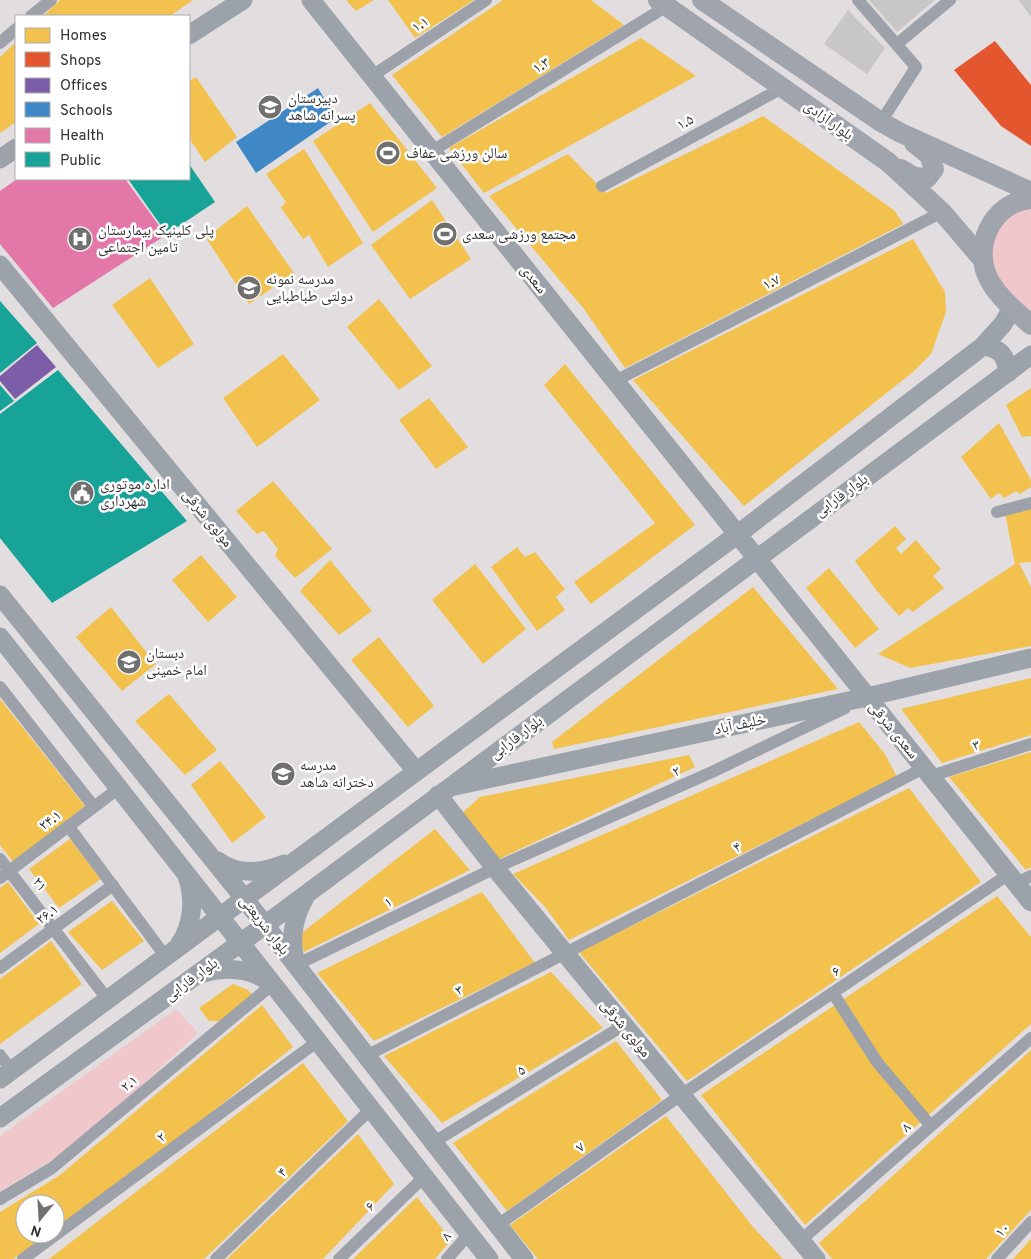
<svg xmlns="http://www.w3.org/2000/svg" width="1031" height="1259" viewBox="0 0 1031 1259" font-family="Overpass,'Noto Naskh Arabic',sans-serif">
<rect width="100%" height="100%" fill="#e2dedf"/>
<!-- green -->
<path fill="#f0c7ca" d="M 1031,203 L 1031,319 L 990,272 C 993,229 988,222 1031,203 Z
M 176,1009 L 198,1033 L 123,1103 L 52,1160 L 0,1191 L 0,1136 Z"/>
<!-- homes -->
<path fill="#f2c14e" d="M 60,0 L 193,0 L 170,16 L 43,16 Z
M 346,0 L 374,0 L 356,11 Z
M 388,0 L 474,0 L 415,38 Z
M 503,0 L 591,0 L 624,25 L 442,137 L 392,75 Z
M 641,38 L 696,76 L 484,193 L 449,148 Z
M 16,42 L 16,122 L 0,133 L 0,57 Z
M 196,77 L 237,137 L 205,162 L 189,138 L 189,81 Z
M 370,103 L 437,188 L 373,232 L 313,141 Z
M 763,116 L 895,211 L 903,224 L 625,368 L 584,309 L 489,196 L 568,154 L 606,193 Z
M 304,149 L 363,243 L 328,267 L 309,235 L 303,239 L 281,208 L 286,202 L 266,174 Z
M 119,190 L 135,213 L 124,221 L 140,244 L 104,268 L 73,222 Z
M 432,200 L 471,259 L 410,299 L 371,245 Z
M 247,206 L 294,273 L 249,304 L 206,238 Z
M 913,239 L 945,292 L 946,312 L 931,354 L 913,372 L 744,506 L 633,380 Z
M 150,278 L 194,344 L 158,368 L 112,305 Z
M 379,299 L 432,366 L 399,390 L 347,327 Z
M 0,308 L 32,347 L 0,367 Z
M 283,354 L 320,400 L 257,447 L 223,398 Z
M 565,364 L 695,525 L 591,604 L 574,582 L 655,523 L 544,385 Z
M 1031,388 L 1031,436 L 1022,437 L 1006,405 Z
M 429,398 L 468,447 L 436,469 L 399,420 Z
M 999,423 L 1031,480 L 1031,487 L 1020,494 L 1016,491 L 1004,498 L 999,493 L 991,499 L 961,457 Z
M 2,447 L 31,484 L 0,507 L 0,448 Z
M 273,481 L 332,549 L 295,578 L 275,556 L 278,549 L 264,531 L 257,534 L 236,511 Z
M 41,495 L 73,528 L 24,568 L 0,538 L 0,529 Z
M 1031,507 L 1031,562 L 1019,563 L 1031,587 L 1031,646 L 910,668 L 878,654 L 1015,564 L 1005,513 Z
M 895,526 L 906,539 L 896,548 L 901,554 L 916,540 L 941,569 L 933,576 L 944,588 L 913,612 L 908,608 L 899,616 L 877,591 L 855,561 Z
M 517,547 L 525,557 L 535,552 L 565,589 L 556,597 L 565,610 L 537,631 L 491,567 Z
M 201,555 L 237,597 L 208,622 L 172,580 Z
M 330,560 L 372,611 L 339,635 L 300,591 Z
M 475,564 L 526,629 L 483,664 L 432,600 Z
M 829,568 L 879,629 L 855,648 L 806,588 Z
M 753,587 L 838,689 L 554,749 L 552,742 Z
M 111,607 L 156,664 L 122,691 L 76,637 Z
M 379,637 L 434,706 L 408,727 L 351,660 Z
M 1031,678 L 1031,735 L 942,763 L 901,709 Z
M 169,694 L 217,750 L 185,775 L 135,721 Z
M 0,699 L 85,806 L 13,862 L 0,845 Z
M 859,722 L 885,754 L 897,777 L 569,940 L 546,908 L 513,874 Z
M 1031,752 L 1031,867 L 1026,870 L 949,777 Z
M 689,755 L 695,767 L 499,859 L 461,814 L 480,797 Z
M 220,761 L 266,817 L 232,843 L 191,785 Z
M 909,788 L 981,882 L 687,1081 L 579,952 Z
M 435,829 L 470,870 L 304,952 L 299,935 Z
M 70,839 L 101,879 L 59,908 L 29,869 Z
M 8,882 L 39,924 L 0,953 L 0,888 Z
M 482,892 L 535,963 L 374,1041 L 317,973 Z
M 997,896 L 1031,937 L 1031,1024 L 805,1225 L 701,1095 Z
M 112,901 L 144,941 L 102,970 L 68,932 Z
M 51,941 L 82,984 L 0,1044 L 0,979 Z
M 551,972 L 603,1028 L 442,1123 L 384,1056 Z
M 233,984 L 248,990 L 254,996 L 223,1021 L 209,1021 L 199,1008 Z
M 262,1005 L 293,1047 L 106,1197 L 55,1231 L 55,1204 L 25,1204 L 25,1234 L 51,1234 L 13,1259 L 0,1259 L 0,1212 L 60,1175 Z
M 616,1041 L 662,1100 L 507,1211 L 453,1143 Z
M 1031,1050 L 1031,1210 L 986,1259 L 832,1259 L 819,1243 Z
M 303,1063 L 348,1121 L 204,1259 L 49,1259 Z
M 666,1116 L 753,1227 L 783,1259 L 538,1259 L 510,1225 Z
M 358,1134 L 394,1184 L 323,1259 L 227,1259 Z
M 417,1197 L 451,1240 L 435,1259 L 353,1259 Z
M 1031,1239 L 1031,1259 L 1013,1259 Z"/>
<!-- shops -->
<path fill="#e4572e" d="M 995,41 L 1031,85 L 1031,146 L 1001,126 L 954,70 Z"/>
<!-- offices -->
<path fill="#7b5ea7" d="M 37,345 L 56,367 L 15,399 L 0,381 L 0,376 Z"/>
<!-- schools -->
<path fill="#3f88c5" d="M 318,88 L 336,118 L 256,173 L 236,142 Z"/>
<!-- health -->
<path fill="#e377a8" d="M 17,179 L 125,179 L 166,235 L 53,308 L 0,244 L 0,191 Z"/>
<!-- public -->
<path fill="#17a398" d="M 189,164 L 215,202 L 167,234 L 128,179 L 189,179 Z
M 0,301 L 37,343 L 0,373 Z
M 58,370 L 187,521 L 52,603 L 0,538 L 0,414 Z
M 0,385 L 14,401 L 0,411 Z"/>
<!-- building -->
<path fill="#c8c6c7" d="M 869,0 L 935,0 L 897,32 Z
M 1019,0 L 1031,0 L 1031,17 Z
M 848,10 L 885,48 L 867,74 L 824,44 Z"/>
<g fill="none" stroke-linecap="round" stroke-linejoin="round">
<!-- street -->
<path stroke="#9da2aa" stroke-width="12" d="M 858,0 L 916,67 L 881,122
M 31,16 L 51,0
M 0,43 L 16,29
M 897,44 L 950,0
M 372,76 L 486,0
M 432,151 L 667,6
M 602,186 L 784,87
M 615,381 L 942,212
M 997,512 L 1031,503
M 0,687 L 94,807
M 931,776 L 1031,744
M 69,827 L 166,957
M 0,859 L 108,1000
M 0,878 L 119,788
M 1016,883 L 1031,876
M 296,965 L 495,868 L 712,772 L 845,708
M 0,968 L 113,885
M 833,993 L 877,1062 L 931,1126
M 0,1055 L 12,1071
M 368,1055 L 924,768
M 434,1142 L 624,1025
M 0,1199 L 52,1168 L 273,984
M 498,1225 L 681,1095 L 1009,874
M 801,1240 L 1031,1038
M 23,1259 L 318,1041
M 216,1259 L 371,1109
M 339,1259 L 424,1177
M 447,1259 L 469,1234
M 997,1259 L 1031,1222"/>
<!-- secondary -->
<path stroke="#9ca2a9" stroke-width="19" d="M 311,0 L 1031,902
M 189,35 L 243,0
M 0,159 L 16,148
M 0,265 L 416,771
M 983,346 C 1000,348 1006,355 1008,373
M 0,595 L 244,898 L 524,1259
M 0,637 L 489,1259
M 455,786 L 867,697 L 1031,658
M 438,795 L 495,868 L 816,1259
M 218,861 C 238,876 261,873 284,864
M 179,945 C 193,925 195,899 187,876
M 296,964 C 289,940 293,918 305,897
M 203,973 C 225,967 249,968 268,981
M 0,1079 L 738,534 L 983,346 L 1003,324 L 1012,308
M 0,1118 L 265,925 L 1031,355"/>
<!-- primary -->
<path stroke="#a0a4ac" stroke-width="20" d="M 658,0 L 888,162 L 942,212 L 983,260
M 702,0 L 881,122 L 901,133 L 1031,192
M 901,169 L 914,177 L 927,178 L 934,169 L 929,155 L 914,143
M 1031,199 C 991,202 970,250 991,283 C 1001,300 1017,312 1031,325"/>
</g>
<!-- icons -->
<defs>
<symbol id="school-disc" viewBox="-11 -11 22 22"><circle r="9.5" fill="#726f6f" stroke="#fff"/><path d="M0-5L7-2L0 1L-7-2ZM-4 1L0 2.5L4 1V4Q0 6-4 4Z" fill="#fff"/></symbol>
<symbol id="stadium-disc" viewBox="-11 -11 22 22"><circle r="9.5" fill="#726f6f" stroke="#fff"/><path d="M0-5a6.5 5 0 1 0 0 10a6.5 5 0 1 0 0-10ZM-3.5-1.8h7v3.6h-7Z" fill="#fff"/></symbol>
<symbol id="hospital-disc" viewBox="-11 -11 22 22"><circle r="9.5" fill="#726f6f" stroke="#fff"/><path d="M-5-5h3v3.5h4V-5h3V5h-3V1.5h-4V5h-3Z" fill="#fff"/></symbol>
<symbol id="civic-disc" viewBox="-11 -11 22 22"><circle r="9.5" fill="#726f6f" stroke="#fff"/><path d="M-.6-6.5H3V-4.5H.6V-3L4-1V1h2V6H-6V1h2V-1L-.6-3ZM-1.2 2.5V6h2.4V2.5Z" fill="#fff"/></symbol>
</defs>
<g fill-rule="evenodd">
<use href="#school-disc" x="256" y="93" width="28" height="28"/>
<use href="#stadium-disc" x="374" y="139" width="28" height="28"/>
<use href="#stadium-disc" x="431" y="220" width="28" height="28"/>
<use href="#hospital-disc" x="66" y="225" width="28" height="28"/>
<use href="#school-disc" x="235" y="274" width="28" height="28"/>
<use href="#civic-disc" x="68" y="479" width="28" height="28"/>
<use href="#school-disc" x="115" y="648" width="28" height="28"/>
<use href="#school-disc" x="269" y="760" width="28" height="28"/>
</g>
<g text-anchor="middle" stroke-width="5" stroke-linejoin="round" paint-order="stroke">
<!-- street labels -->
<g font-size="15" fill="#353333" stroke="#fff">
<text transform="translate(420 24) rotate(-34)" y="5">۱.۱</text>
<text transform="translate(541 65) rotate(-32)" y="5">۱.۳</text>
<text transform="translate(829 120) rotate(36)" y="5">بلوار آزادی</text>
<text transform="translate(685 122) rotate(-28)" y="5">۱.۵</text>
<text transform="translate(534 279) rotate(51)" y="5">سعدی</text>
<text transform="translate(771 282) rotate(-27)" y="5">۱.۷</text>
<text transform="translate(841 495) rotate(-36)" y="5">بلوار فارابی</text>
<text transform="translate(208 518) rotate(51)" y="5">مولوی شرقی</text>
<text transform="translate(740 724) rotate(-12)" y="5">خلیف آباد</text>
<text transform="translate(894 730) rotate(51)" y="5">سعدی شرقی</text>
<text transform="translate(516 737) rotate(-37)" y="5">بلوار فارابی</text>
<text transform="translate(976 745) rotate(-17)" y="5">۳</text>
<text transform="translate(676 771) rotate(-24)" y="5">۲</text>
<text transform="translate(50 820) rotate(-37)" y="5">۲۴.۱</text>
<text transform="translate(737 847) rotate(-27)" y="5">۴</text>
<text transform="translate(40 884) rotate(53)" y="5">۲۱</text>
<text transform="translate(388 902) rotate(-26)" y="5">۱</text>
<text transform="translate(47 914) rotate(-37)" y="5">۲۶.۱</text>
<text transform="translate(265 925) rotate(52)" y="5">بلوار شریعتی</text>
<text transform="translate(836 971) rotate(-34)" y="5">۶</text>
<text transform="translate(191 979) rotate(-36)" y="5">بلوار فارابی</text>
<text transform="translate(459 990) rotate(-27)" y="5">۳</text>
<text transform="translate(626 1028) rotate(51)" y="5">مولوی شرقی</text>
<text transform="translate(521 1070) rotate(-31)" y="5">۵</text>
<text transform="translate(129 1083) rotate(-40)" y="5">۲.۱</text>
<text transform="translate(906 1127) rotate(-41)" y="5">۸</text>
<text transform="translate(161 1137) rotate(-36)" y="5">۲</text>
<text transform="translate(580 1147) rotate(-36)" y="5">۷</text>
<text transform="translate(282 1172) rotate(-44)" y="5">۴</text>
<text transform="translate(370 1206) rotate(-44)" y="5">۶</text>
<text transform="translate(1002 1230) rotate(-47)" y="5">۱۰</text>
<text transform="translate(446 1236) rotate(-50)" y="5">۸</text>
</g>
<!-- poi labels -->
<g font-size="15" fill="#353333" stroke="#fff" text-anchor="start">
<text x="288" y="103">دبیرستان<tspan x="288" dy="17">پسرانه شاهد</tspan></text>
<text x="406" y="158">سالن ورزشی عفاف</text>
<text x="98" y="235">پلی کلینیک بیمارستان<tspan x="98" dy="17">تامین اجتماعی</tspan></text>
<text x="462" y="239">مجتمع ورزشی سعدی</text>
<text x="266" y="284">مدرسه نمونه<tspan x="266" dy="17">دولتی طباطبایی</tspan></text>
<text x="100" y="489">اداره موتوری<tspan x="100" dy="17">شهرداری</tspan></text>
<text x="146" y="658">دبستان<tspan x="146" dy="17">امام خمینی</tspan></text>
<text x="300" y="770">مدرسه<tspan x="300" dy="17">دخترانه شاهد</tspan></text>
</g>
</g>
<!-- legend -->
<rect x="15" y="15" width="175" height="165" fill="#ffffff" stroke="#aeadad"/>
<rect x="25" y="28" width="25" height="15" fill="#f2c14e" stroke="#aeadad"/>
<text x="60" y="40" font-size="15" fill="#353333">Homes</text>
<rect x="25" y="52" width="25" height="15" fill="#e4572e" stroke="#aeadad"/>
<text x="60" y="65" font-size="15" fill="#353333">Shops</text>
<rect x="25" y="78" width="25" height="15" fill="#7b5ea7" stroke="#aeadad"/>
<text x="60" y="90" font-size="15" fill="#353333">Offices</text>
<rect x="25" y="102" width="25" height="15" fill="#3f88c5" stroke="#aeadad"/>
<text x="60" y="115" font-size="15" fill="#353333">Schools</text>
<rect x="25" y="128" width="25" height="15" fill="#e377a8" stroke="#aeadad"/>
<text x="60" y="140" font-size="15" fill="#353333">Health</text>
<rect x="25" y="152" width="25" height="15" fill="#17a398" stroke="#aeadad"/>
<text x="60" y="165" font-size="15" fill="#353333">Public</text>
<!-- north arrow -->
<g transform="translate(40 1219) rotate(198)"><circle r="24" fill="#ffffff" stroke="#aeadad"/>
<path d="M0-4L9 19L0 12L-9 19Z" fill="#726f6f"/>
<text y="-8" font-size="14" font-weight="bold" text-anchor="middle" fill="#353333">N</text>
</g>
</svg>
